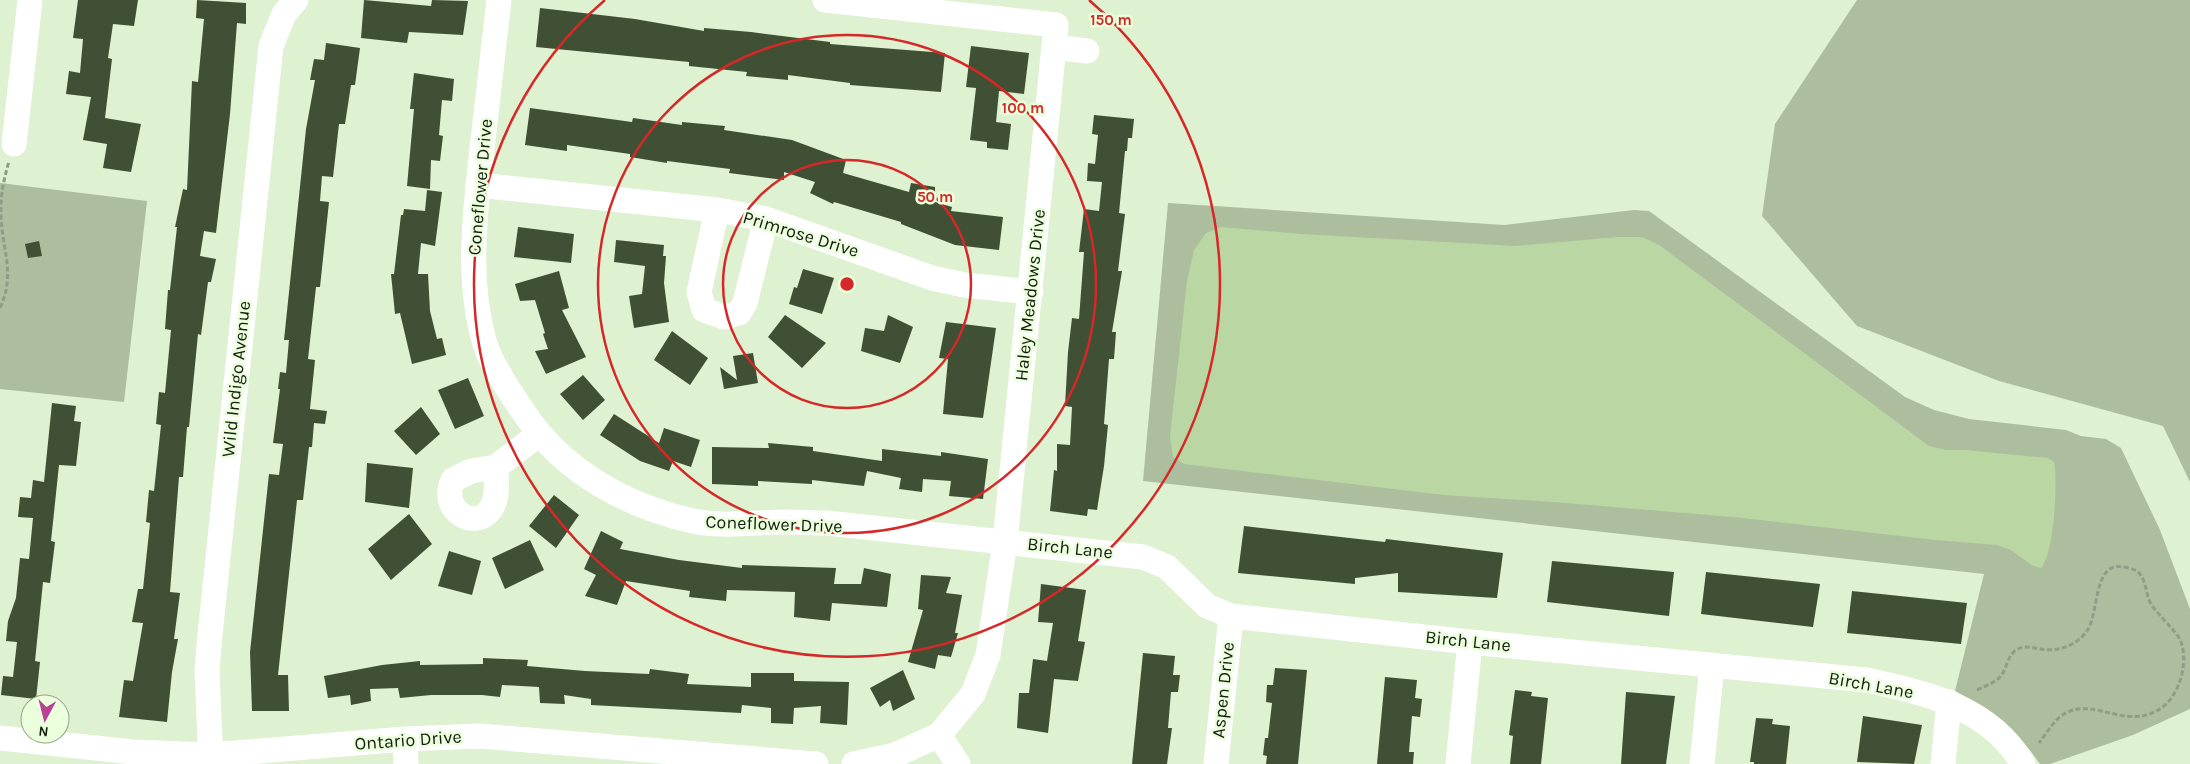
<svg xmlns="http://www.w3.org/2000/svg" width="2190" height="764" viewBox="0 0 2190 764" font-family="Karla,sans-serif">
<rect width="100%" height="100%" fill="#def1d0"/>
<!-- green -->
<path fill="#acbe9e" d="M 1857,0 L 2190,0 L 2190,482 L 2163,426 L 1999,381 L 1857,326 L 1762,216 L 1775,124 Z
M 0,183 L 147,201 L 124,402 L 0,389 Z
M 1168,203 L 1504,225 L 1634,210 L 1649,211 L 1905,397 L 1934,410 L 1969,419 L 2066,430 L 2081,436 L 2106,439 L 2121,448 L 2160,530 L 2190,609 L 2190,709 L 2133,735 L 2050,764 L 2040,764 C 2017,730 1991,710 1955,691 L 1984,574 L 1143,481 Z"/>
<!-- water -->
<path fill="#bad7a3" d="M 1221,227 L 1301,234 L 1515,246 L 1618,237 L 1642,237 L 1659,245 L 1929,446 L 1946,450 L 1965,450 L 2048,458 L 2054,462 C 2058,481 2054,554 2041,568 L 2033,566 L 2011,550 L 1997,545 L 1935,540 L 1733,517 L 1554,502 L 1444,495 L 1184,464 L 1173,457 L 1170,437 L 1187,281 L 1194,250 L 1206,233 Z"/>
<!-- building -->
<path fill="#405034" d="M 78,0 L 138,0 L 134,26 L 113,24 L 108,58 L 112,59 L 105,118 L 141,124 L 131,172 L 103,168 L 107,144 L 83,140 L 91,97 L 66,94 L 69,71 L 80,73 L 83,39 L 73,38 Z
M 197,0 L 246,3 L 246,24 L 237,23 L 230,114 L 216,233 L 204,231 L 200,256 L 216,259 L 211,282 L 208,282 L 201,335 L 198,334 L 189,427 L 187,427 L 183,477 L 179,477 L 170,592 L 180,593 L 174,639 L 178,639 L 172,672 L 167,722 L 119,717 L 124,680 L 133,681 L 143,623 L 132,622 L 138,589 L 143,589 L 150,523 L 146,522 L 149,490 L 154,491 L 161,425 L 156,424 L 159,392 L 165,393 L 171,330 L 165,329 L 168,290 L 170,290 L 177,227 L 175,227 L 183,189 L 187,190 L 192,81 L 198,82 L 204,19 L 196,18 Z
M 364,0 L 431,6 L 432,0 L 468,1 L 463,35 L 409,32 L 407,43 L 361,38 Z
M 540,8 L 635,19 L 704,31 L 704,28 L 751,32 L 830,42 L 830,44 L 945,53 L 941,92 L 850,85 L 850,83 L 788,75 L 788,80 L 746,76 L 747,72 L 689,66 L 689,62 L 536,47 Z
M 326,43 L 360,48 L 355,85 L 351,85 L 345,124 L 339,124 L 333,177 L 322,176 L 320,201 L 329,202 L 320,287 L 316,287 L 308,359 L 315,360 L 310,409 L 327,411 L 325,424 L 314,423 L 312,447 L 309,447 L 303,500 L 297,500 L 278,675 L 288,675 L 289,711 L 252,711 L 250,652 L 269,474 L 279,475 L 283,444 L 273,443 L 280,389 L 278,389 L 280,372 L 286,373 L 289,340 L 284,340 L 306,129 L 315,80 L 310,80 L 314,59 L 324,60 Z
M 971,46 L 1029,53 L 1024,94 L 999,91 L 996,122 L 1011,124 L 1008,150 L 987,148 L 987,142 L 970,140 L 976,88 L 966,87 Z
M 414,73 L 454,79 L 452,101 L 442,100 L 439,135 L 443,136 L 440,161 L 431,160 L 430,189 L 407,186 L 414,109 L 410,109 Z
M 530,108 L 632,122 L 633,118 L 682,125 L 682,122 L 725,126 L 724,130 L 792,140 L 846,160 L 843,173 L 909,192 L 911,183 L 935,187 L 935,202 L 952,207 L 951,211 L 1003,217 L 999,250 L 955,245 L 901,224 L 901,222 L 834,202 L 833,204 L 810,193 L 815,182 L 784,172 L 784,180 L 729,173 L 730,169 L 667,161 L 667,163 L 630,157 L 630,154 L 567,145 L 567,151 L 525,145 Z
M 1094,115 L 1134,119 L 1132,138 L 1128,138 L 1127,151 L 1125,151 L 1119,213 L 1125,214 L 1118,271 L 1122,271 L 1112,332 L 1116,332 L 1114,359 L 1109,359 L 1104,424 L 1108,425 L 1104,466 L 1097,510 L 1088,509 L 1087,516 L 1050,511 L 1054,470 L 1057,471 L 1057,444 L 1070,445 L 1072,407 L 1065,406 L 1068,352 L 1072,318 L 1079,319 L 1084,252 L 1079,252 L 1084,209 L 1099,211 L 1102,182 L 1087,181 L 1088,163 L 1095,164 L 1098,135 L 1092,134 Z
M 427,190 L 442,192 L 435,246 L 421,243 L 418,274 L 428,274 L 430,311 L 437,339 L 442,338 L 446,355 L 412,364 L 400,313 L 395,314 L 391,274 L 394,274 L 401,215 L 403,215 L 404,209 L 425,211 Z
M 518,227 L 574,234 L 571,263 L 514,257 Z
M 616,240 L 664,245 L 663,256 L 666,256 L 664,283 L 669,322 L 634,328 L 629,296 L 642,294 L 645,266 L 614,262 Z
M 39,241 L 42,256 L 28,258 L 25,244 Z
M 803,269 L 834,278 L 822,314 L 789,304 L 794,287 L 797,288 Z
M 559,271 L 569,308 L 562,310 L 586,357 L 546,374 L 535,351 L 548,349 L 543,334 L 545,333 L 535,300 L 520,301 L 515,284 Z
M 785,315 L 826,343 L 802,368 L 768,337 Z
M 888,315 L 913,327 L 900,363 L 861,351 L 865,328 L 884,331 Z
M 946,322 L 996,328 L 983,418 L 943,414 L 948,359 L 939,358 Z
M 672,331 L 708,358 L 690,385 L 654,360 Z
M 753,353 L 758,383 L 724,389 L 720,367 L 737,380 L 733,356 Z
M 583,375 L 605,400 L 583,420 L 560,394 Z
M 468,378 L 484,416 L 455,429 L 438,390 Z
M 52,403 L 76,406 L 74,421 L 81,422 L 76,466 L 59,465 L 51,541 L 55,542 L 50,583 L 43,582 L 35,661 L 40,662 L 36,699 L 1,695 L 3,676 L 13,677 L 17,642 L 6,641 L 8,621 L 16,598 L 20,558 L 29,559 L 33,518 L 18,517 L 20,497 L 31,498 L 33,480 L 44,482 Z
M 421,407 L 440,434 L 416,455 L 394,431 Z
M 614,414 L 659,443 L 664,428 L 700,440 L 691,467 L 673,461 L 669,471 L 640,461 L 600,435 Z
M 768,443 L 813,447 L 813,451 L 882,461 L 882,449 L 941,456 L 941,452 L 988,459 L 983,499 L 949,496 L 951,481 L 923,479 L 922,492 L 899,489 L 901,478 L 867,471 L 864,486 L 812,480 L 812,484 L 758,481 L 758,486 L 712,484 L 712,447 L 769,448 Z
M 367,463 L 413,468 L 409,508 L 365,502 Z
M 554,495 L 579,515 L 556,548 L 529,526 Z
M 409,514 L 432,544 L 391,580 L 368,549 Z
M 1244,526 L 1385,542 L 1386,539 L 1503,553 L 1497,598 L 1398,592 L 1398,573 L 1355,578 L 1355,584 L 1238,573 Z
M 601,531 L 623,542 L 620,549 L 679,560 L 742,568 L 742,565 L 836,568 L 834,584 L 861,584 L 864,568 L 891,574 L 887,607 L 832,603 L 830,621 L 794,617 L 795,592 L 727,590 L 726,601 L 689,597 L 690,591 L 626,581 L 617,605 L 585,596 L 596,575 L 584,569 Z
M 530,540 L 544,570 L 505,589 L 492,558 Z
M 449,551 L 481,561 L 472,595 L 438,586 Z
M 1552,561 L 1674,572 L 1669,616 L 1547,602 Z
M 1706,572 L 1820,584 L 1813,627 L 1701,614 Z
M 921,575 L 951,577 L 946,593 L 962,595 L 955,633 L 958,633 L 951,657 L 938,655 L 935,669 L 908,662 L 923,610 L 918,609 Z
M 1041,584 L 1086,590 L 1078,641 L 1085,642 L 1078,681 L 1054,679 L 1048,733 L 1017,728 L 1019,693 L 1029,693 L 1033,659 L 1047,661 L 1053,623 L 1038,622 Z
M 1852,591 L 1967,603 L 1961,644 L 1847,633 Z
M 1143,653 L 1175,656 L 1173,675 L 1180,675 L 1178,692 L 1171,692 L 1168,728 L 1172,728 L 1167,764 L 1132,764 Z
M 483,658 L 528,660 L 527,666 L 585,671 L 649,674 L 650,669 L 689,674 L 687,684 L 751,687 L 751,673 L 794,673 L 794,681 L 849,682 L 847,725 L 820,723 L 821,706 L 794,708 L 793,724 L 771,723 L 771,708 L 742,705 L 741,713 L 591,705 L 591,699 L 564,695 L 565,704 L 540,703 L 539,687 L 502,685 L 500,697 L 482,695 L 431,695 L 400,698 L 398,688 L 370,689 L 371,701 L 351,705 L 350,695 L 328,698 L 324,676 L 382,665 L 420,661 L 420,665 L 483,664 Z
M 1275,668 L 1307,670 L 1298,764 L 1266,764 L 1267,756 L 1263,755 L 1265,738 L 1268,738 L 1272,703 L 1266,702 L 1267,685 L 1273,685 Z
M 903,670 L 915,699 L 893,711 L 890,700 L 880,707 L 870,688 Z
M 1385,677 L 1417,680 L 1415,698 L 1422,699 L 1420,717 L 1412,716 L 1409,752 L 1414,752 L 1413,764 L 1377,764 Z
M 1515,690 L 1532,692 L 1531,696 L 1548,698 L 1541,764 L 1510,764 L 1513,736 L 1509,735 Z
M 1626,692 L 1675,696 L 1666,764 L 1621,764 Z
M 1863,716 L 1922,725 L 1914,764 L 1857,762 Z
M 1756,718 L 1773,719 L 1772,724 L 1790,726 L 1786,764 L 1754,764 L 1754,762 L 1750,762 Z"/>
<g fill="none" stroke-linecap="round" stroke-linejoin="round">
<!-- path -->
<path stroke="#8f9d84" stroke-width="3" stroke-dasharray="5 2.5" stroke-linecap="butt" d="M 0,308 C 16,273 2,251 1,215 C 0,196 4,179 9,161
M 1977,690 C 1985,686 1994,683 2000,677 C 2008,668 2007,654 2018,649 C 2025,645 2033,648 2040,649 C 2058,652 2076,646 2087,631 C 2098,615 2094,573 2114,567 C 2119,566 2124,567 2129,568 C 2149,572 2143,594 2153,607 C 2161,617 2170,626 2178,636 C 2190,655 2182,690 2165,705 C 2129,735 2095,695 2064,714 C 2054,720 2046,734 2039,743"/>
<!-- minor -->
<path stroke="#fff" stroke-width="25" d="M 499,0 C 493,50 488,99 482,149 C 475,215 466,279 485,344 C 492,367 515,400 529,420 C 566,472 627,506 689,520 C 721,528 752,522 785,522 C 799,522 813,523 827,523 L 1143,557 L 1167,567 L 1207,606 L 1231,616 L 1470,642 L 1866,680 C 1926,693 1990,707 2023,764
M 825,0 L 1056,25 L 1005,542 L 988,655 L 973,694 L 939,735 L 895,755 L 854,764
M 1054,47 L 1087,51
M 14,144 L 30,0
M 478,185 L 717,210 L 766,219 L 932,278 L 964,285 L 1031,292
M 717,210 L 699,292 L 704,310 L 724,317 L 739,313 L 745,303 L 766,219
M 496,467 C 496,480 499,499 490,510 C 474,531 439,510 453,480 L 471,471 L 496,467 L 539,434
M 939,735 L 958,764
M 0,738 L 133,752 L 211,755 L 405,739 L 480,736 L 816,764
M 405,739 L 406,764
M 211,764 L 207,670 L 210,635 L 271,46 L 284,14 L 296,0
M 1216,764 L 1231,616
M 1458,764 L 1470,642
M 1702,764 L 1712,665
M 1943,764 L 1949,702"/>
</g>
<!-- distance rings -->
<g fill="none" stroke="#d62828" stroke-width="2.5">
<circle cx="847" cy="284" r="124"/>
<circle cx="847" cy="284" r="249"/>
<path d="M1089 0A373 373 0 1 1 605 0"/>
</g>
<g text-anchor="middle" stroke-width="5" stroke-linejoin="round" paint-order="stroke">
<!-- street labels -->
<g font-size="18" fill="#151c10" stroke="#ebffdd">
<text transform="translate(480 187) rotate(-85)" y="6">Coneflower Drive</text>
<text transform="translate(801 234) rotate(17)" y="6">Primrose Drive</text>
<text transform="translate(1030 295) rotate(-84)" y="6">Haley Meadows Drive</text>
<text transform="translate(236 379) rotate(-84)" y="6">Wild Indigo Avenue</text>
<text transform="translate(774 524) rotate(2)" y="6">Coneflower Drive</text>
<text transform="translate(1070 548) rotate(6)" y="6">Birch Lane</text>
<text transform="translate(1468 641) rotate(6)" y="6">Birch Lane</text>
<text transform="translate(1871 685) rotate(10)" y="6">Birch Lane</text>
<text transform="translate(1223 690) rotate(-84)" y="6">Aspen Drive</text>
<text transform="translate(408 740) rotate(-4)" y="6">Ontario Drive</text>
</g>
</g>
<circle cx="847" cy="284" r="8" fill="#d62828" stroke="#ebffdd" stroke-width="2.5"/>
<g font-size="15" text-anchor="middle" font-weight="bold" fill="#d62828" stroke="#ebffdd" stroke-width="5" stroke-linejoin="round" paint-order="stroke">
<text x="1111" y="25">150 m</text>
<text x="1023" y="113">100 m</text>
<text x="935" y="202">50 m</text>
</g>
<!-- north arrow -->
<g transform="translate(45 719) rotate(187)"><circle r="24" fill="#ebffdd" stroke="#95a48b"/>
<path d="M0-4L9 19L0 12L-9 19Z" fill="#ba4195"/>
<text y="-8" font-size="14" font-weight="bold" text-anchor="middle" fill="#151c10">N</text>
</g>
</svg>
